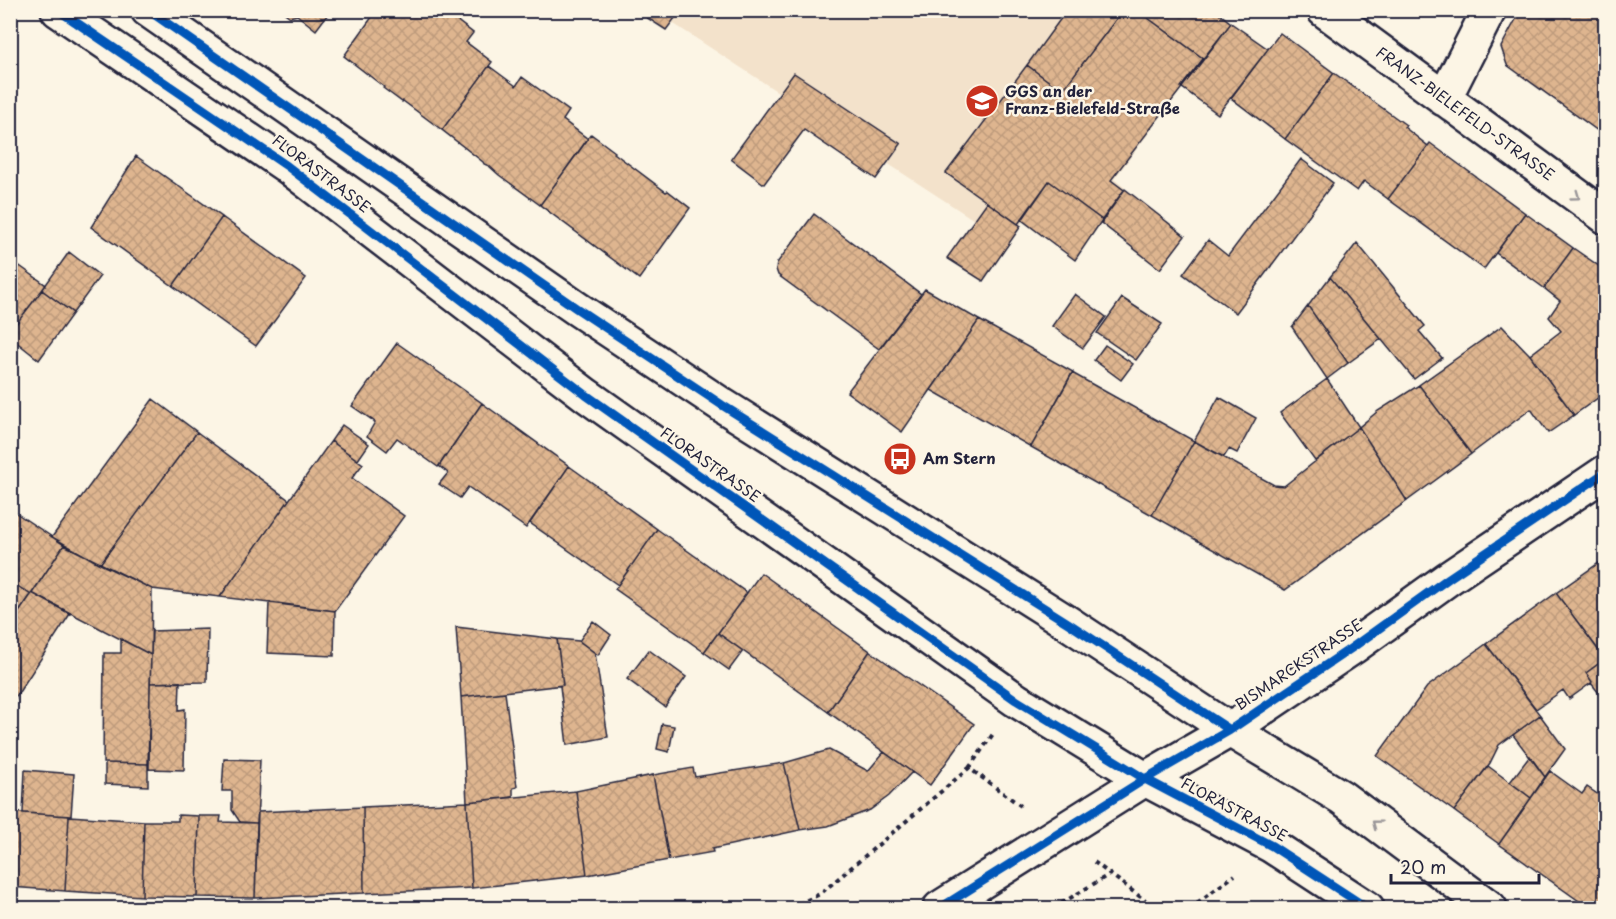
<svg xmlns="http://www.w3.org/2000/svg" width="1616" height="919" viewBox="0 0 1616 919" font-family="'Playpen Sans',sans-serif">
<defs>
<pattern id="building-cross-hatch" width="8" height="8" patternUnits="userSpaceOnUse" patternTransform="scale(1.5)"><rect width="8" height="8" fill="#deb58f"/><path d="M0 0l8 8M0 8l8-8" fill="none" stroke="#be9b7c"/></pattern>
</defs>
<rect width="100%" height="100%" fill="#fcf5e5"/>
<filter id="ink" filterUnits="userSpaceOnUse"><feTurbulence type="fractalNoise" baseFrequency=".0167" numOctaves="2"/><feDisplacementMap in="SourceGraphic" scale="12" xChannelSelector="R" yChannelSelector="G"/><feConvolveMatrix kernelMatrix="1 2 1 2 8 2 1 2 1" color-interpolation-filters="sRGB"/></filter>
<g filter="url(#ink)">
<!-- built -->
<path fill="#f3e2cb" d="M 1213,10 L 1231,23 L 1114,179 L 1125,188 L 1100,221 L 1050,183 L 1008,242 L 654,11 Z"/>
<!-- building -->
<path fill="url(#building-cross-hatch)" stroke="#22223b" stroke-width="1.5" d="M 281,10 L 331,10 L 316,30 L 297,15 L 290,17 Z
M 377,10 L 443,10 L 473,33 L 466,42 L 492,62 L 442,130 L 403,101 L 402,102 L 383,88 L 384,87 L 344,56 Z
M 635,10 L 681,10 L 666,30 Z
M 1067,10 L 1123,10 L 1062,91 L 1027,65 Z
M 1123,10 L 1137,10 L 1204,59 L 1111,180 L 1124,190 L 1102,220 L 1049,181 L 1018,224 L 946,173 L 1027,65 L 1062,91 Z
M 1137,10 L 1215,10 L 1231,23 L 1204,59 Z
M 1521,10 L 1606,10 L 1606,122 L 1598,131 L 1507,65 L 1501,47 Z
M 1231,23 L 1268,49 L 1218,114 L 1181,87 Z
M 1280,33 L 1334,73 L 1285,139 L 1231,98 Z
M 489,66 L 516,86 L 522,77 L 569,111 L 563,120 L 588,139 L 540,205 L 499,175 L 489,166 L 484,164 L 483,162 L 442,130 Z
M 794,73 L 901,144 L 876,179 L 804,130 L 764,184 L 731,159 Z
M 1334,73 L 1406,125 L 1404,127 L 1428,146 L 1388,199 L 1364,181 L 1357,191 L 1285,139 Z
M 591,134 L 615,152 L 614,153 L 666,192 L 668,191 L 690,208 L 639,279 L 540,205 Z
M 1430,143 L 1525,213 L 1484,269 L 1388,199 Z
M 136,156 L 222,217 L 173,286 L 91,227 Z
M 1301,159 L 1333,183 L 1236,313 L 1183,274 L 1208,240 L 1228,256 Z
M 1049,181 L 1102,220 L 1075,260 L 1022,220 Z
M 1125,189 L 1185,236 L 1160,269 L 1101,223 Z
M 987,202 L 1021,226 L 983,281 L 947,258 Z
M 1525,213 L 1573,248 L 1544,288 L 1496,253 Z
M 814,214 L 921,294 L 879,349 L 778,275 L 776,269 L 777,263 Z
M 222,217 L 306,278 L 256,346 L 173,286 Z
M 1357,243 L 1425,326 L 1419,331 L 1442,358 L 1414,379 L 1330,277 Z
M 1573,248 L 1606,271 L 1606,392 L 1574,415 L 1530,355 L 1561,331 L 1549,317 L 1560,301 L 1544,288 Z
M 69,252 L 100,276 L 73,313 L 42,290 Z
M 10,259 L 46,285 L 10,332 Z
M 1330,277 L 1381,339 L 1348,363 L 1308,306 Z
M 925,289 L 979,320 L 902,432 L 847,392 Z
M 42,290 L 73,313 L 39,360 L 10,337 L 10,332 Z
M 1075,294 L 1106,317 L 1083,348 L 1052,326 Z
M 1122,298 L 1162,324 L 1136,360 L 1097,333 Z
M 1308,306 L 1348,363 L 1327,379 L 1292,327 Z
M 979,320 L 1073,372 L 1031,447 L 931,390 Z
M 1502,326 L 1530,355 L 1574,415 L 1548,433 L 1531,409 L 1471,454 L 1419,385 Z
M 397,343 L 482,403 L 438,467 L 397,438 L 387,451 L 367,436 L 375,422 L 352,406 Z
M 1105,345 L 1133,364 L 1121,380 L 1094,360 Z
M 1072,373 L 1194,441 L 1152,515 L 1031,447 Z
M 1327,379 L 1359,427 L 1315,461 L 1280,413 Z
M 1419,385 L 1471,454 L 1407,501 L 1359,427 L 1378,411 Z
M 1219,397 L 1256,418 L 1237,453 L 1229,449 L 1224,457 L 1194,441 Z
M 153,399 L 197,432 L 100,564 L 52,537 Z
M 482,403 L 569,466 L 526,528 L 468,487 L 460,498 L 439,484 L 448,473 L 439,466 Z
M 342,425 L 369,444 L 358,460 L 331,441 Z
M 1359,427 L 1407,501 L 1285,590 L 1152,515 L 1194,441 L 1274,485 L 1284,486 Z
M 197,432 L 289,500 L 220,597 L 152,589 L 100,564 Z
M 331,441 L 363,464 L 352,478 L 404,516 L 335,611 L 220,597 Z
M 569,466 L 657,529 L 618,585 L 530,523 Z
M 10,509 L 64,545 L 31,595 L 10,581 Z
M 657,529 L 747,593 L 704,652 L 615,589 Z
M 64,545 L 152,589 L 151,655 L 32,593 Z
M 1606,558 L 1606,660 L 1556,593 Z
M 761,573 L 870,651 L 828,712 L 718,633 Z
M 10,581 L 31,595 L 10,625 Z
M 32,593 L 70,614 L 10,706 L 10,625 Z
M 1556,593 L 1605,659 L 1586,673 L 1592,682 L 1591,683 L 1569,699 L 1563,690 L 1536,709 L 1486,644 Z
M 269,602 L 335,611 L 334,656 L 267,653 Z
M 593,621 L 611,635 L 598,655 L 579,641 Z
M 456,627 L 557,639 L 563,685 L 461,697 Z
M 208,629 L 207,682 L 150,683 L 152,631 Z
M 718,633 L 743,651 L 729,670 L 704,652 Z
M 121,639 L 151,655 L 148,764 L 103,763 L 104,653 L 121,653 Z
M 557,639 L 579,641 L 595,653 L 608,737 L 567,745 L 560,686 L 563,685 Z
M 1486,644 L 1540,715 L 1499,745 L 1490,763 L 1454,811 L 1377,756 L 1427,687 Z
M 649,650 L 686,677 L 665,707 L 627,679 Z
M 870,651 L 974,724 L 930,785 L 828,712 Z
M 1605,659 L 1606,660 L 1606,702 L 1591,683 L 1592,682 L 1586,673 Z
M 180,682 L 179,710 L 185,709 L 184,770 L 149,769 L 150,683 Z
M 505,692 L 517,787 L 513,788 L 513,797 L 467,802 L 461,697 Z
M 1540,715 L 1565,749 L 1545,777 L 1513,735 Z
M 662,724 L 674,726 L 669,752 L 657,749 Z
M 829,750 L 868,771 L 884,752 L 912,772 L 889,796 L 870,810 L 828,826 L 800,830 L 784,763 Z
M 1530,756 L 1545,777 L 1531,798 L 1510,782 Z
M 224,759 L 260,760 L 257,823 L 240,822 L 232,810 L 232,791 L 222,791 Z
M 105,763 L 148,764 L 148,786 L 105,784 Z
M 784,763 L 800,830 L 712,849 L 713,852 L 669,860 L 653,775 L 693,768 L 695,777 Z
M 1488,766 L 1531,798 L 1499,844 L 1454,811 Z
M 25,770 L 74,774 L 71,816 L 23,813 Z
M 1550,771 L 1582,794 L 1587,787 L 1606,800 L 1606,899 L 1599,908 L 1589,908 L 1499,844 Z
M 653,775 L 669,860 L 587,875 L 576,791 Z
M 576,791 L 587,875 L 472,888 L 467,802 Z
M 467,802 L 472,888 L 364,893 L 363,807 Z
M 363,807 L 364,893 L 255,898 L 258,812 Z
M 10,812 L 69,816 L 65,891 L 10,887 Z
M 178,815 L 199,816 L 197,897 L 142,896 L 144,821 L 178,821 Z
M 69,816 L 144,821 L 142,896 L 65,891 Z
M 199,816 L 221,816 L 220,822 L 257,823 L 255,898 L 197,897 Z"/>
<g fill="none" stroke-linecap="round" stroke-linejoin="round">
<defs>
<path id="minor" d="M 1324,10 L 1606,217
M 1444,99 L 1489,10"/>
<path id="tertiary" d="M 940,908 L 1145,779"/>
<path id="secondary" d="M 58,10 L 287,166 L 586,395 L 1016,700 L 1145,779 L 1272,846 L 1367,908
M 148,10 L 576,308 L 722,405 L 1068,623 L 1230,730 L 1341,797 L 1490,908
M 1145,779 L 1230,730 L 1353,647 L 1449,578 L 1606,472"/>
</defs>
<!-- minor casing -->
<use href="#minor" stroke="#22223b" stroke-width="38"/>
<!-- tertiary casing -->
<use href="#tertiary" stroke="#22223b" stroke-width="38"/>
<!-- secondary casing -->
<use href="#secondary" stroke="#22223b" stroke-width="38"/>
<!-- path -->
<path stroke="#22223b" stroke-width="4" stroke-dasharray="4.5 4.5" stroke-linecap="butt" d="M 969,768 L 993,734
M 1094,862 L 1155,908
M 790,908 L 820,894 L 969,768 L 1021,806
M 1054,908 L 1110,874
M 1190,908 L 1235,875"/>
<!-- minor -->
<use href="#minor" stroke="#fcf5e5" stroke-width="33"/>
<!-- tertiary -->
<use href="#tertiary" stroke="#fcf5e5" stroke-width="33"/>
<!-- secondary -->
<use href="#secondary" stroke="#fcf5e5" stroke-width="33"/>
<defs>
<path id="cycleway" d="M 58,10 L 287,166 L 586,395 L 1016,700 L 1145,779 L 1272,846 L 1367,908
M 148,10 L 576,308 L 722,405 L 1068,623 L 1230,730
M 940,908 L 1145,779 L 1230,730 L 1353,647 L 1449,578 L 1606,472"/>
</defs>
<!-- cycleway casing -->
<use href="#cycleway" stroke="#fcf5e5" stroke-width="13"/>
<!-- cycleway -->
<use href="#cycleway" stroke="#0057b8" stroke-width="9"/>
</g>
<!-- one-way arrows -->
<defs><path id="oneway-chevron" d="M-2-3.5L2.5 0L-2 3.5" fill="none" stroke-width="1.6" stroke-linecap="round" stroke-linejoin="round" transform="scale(1.5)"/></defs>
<g stroke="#9a9698">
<use href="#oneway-chevron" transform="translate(1576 196) rotate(36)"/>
<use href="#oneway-chevron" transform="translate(1376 824) rotate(-143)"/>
</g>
</g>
<!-- icons -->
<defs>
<symbol id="school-disc" viewBox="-11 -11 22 22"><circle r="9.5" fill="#c8321e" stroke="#fcf5e5"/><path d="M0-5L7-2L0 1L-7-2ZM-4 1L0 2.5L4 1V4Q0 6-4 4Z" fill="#fff"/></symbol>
<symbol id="bus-disc" viewBox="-11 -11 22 22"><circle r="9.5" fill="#c8321e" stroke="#fcf5e5"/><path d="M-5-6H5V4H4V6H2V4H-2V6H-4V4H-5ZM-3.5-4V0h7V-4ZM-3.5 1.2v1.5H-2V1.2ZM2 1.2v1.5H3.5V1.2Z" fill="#fff"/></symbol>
</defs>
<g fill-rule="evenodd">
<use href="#school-disc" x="963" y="82" width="38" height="38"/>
<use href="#bus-disc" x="881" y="440" width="38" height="38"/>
</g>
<g text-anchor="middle" stroke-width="5" stroke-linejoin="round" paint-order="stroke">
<!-- poi labels -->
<g font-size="15" font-weight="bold" fill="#22223b" stroke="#fcf5e5" text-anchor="start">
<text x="1005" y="97">GGS an der<tspan x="1005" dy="17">Franz-Bielefeld-Straße</tspan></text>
<text x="923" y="464">Am Stern</text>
</g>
<!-- street labels -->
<g font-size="15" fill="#22223b" stroke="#fcf5e5">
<text transform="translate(1465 114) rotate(36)" y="5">FRANZ-BIELEFELD-STRASSE</text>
<text transform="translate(321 174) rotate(37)" y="5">FLORASTRASSE</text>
<text transform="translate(710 465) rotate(35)" y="5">FLORASTRASSE</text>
<text transform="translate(1299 665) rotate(-34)" y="5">BISMARCKSTRASSE</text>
<text transform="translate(1234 810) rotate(28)" y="5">FLORASTRASSE</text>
</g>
</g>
<!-- margin -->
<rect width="1616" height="919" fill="none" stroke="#fcf5e5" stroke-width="36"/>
<rect x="18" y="18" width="1580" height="883" fill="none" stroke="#22223b" stroke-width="2" filter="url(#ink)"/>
<!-- scale -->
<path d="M1391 874v9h148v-9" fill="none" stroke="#22223b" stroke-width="3"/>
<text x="1400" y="874" font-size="18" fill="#22223b" stroke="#fcf5e5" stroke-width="4.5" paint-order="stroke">20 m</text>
</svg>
